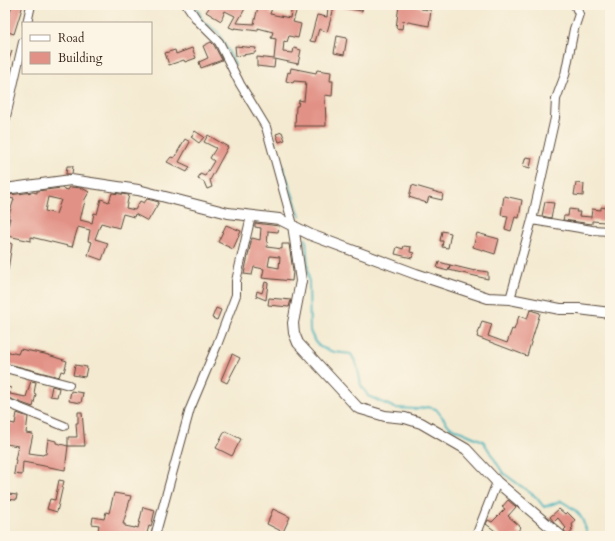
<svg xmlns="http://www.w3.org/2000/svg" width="615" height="541" viewBox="0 0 615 541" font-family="Cardo,serif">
<rect width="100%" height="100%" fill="#fcf5e5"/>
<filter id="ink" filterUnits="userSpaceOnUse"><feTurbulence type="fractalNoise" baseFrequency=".025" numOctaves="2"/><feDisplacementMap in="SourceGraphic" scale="8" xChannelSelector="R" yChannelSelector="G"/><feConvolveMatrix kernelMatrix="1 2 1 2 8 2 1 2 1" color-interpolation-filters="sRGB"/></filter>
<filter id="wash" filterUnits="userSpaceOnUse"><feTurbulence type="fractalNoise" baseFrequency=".012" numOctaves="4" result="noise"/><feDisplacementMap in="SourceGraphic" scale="16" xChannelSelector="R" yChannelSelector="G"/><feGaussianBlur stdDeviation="0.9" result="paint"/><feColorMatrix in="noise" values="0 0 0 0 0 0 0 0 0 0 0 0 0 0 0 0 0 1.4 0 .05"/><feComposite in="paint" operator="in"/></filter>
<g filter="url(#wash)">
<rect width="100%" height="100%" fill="#f4ead1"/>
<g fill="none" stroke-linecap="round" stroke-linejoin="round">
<!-- stream -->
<path stroke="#42b2bb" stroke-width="2" d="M 196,5 L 203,22 L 218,32 L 235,64
M 274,141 L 300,216
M 306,239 L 309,283 L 310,331 L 315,342 L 320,347 L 334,352 L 351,354 L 357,365 L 361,385 L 368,396 L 395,408 L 418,409 L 427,407 L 436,409 L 450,427 L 483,441 L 503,473 L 536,497 L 544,507 L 561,501 C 580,512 582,515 588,536"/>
</g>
<g id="blocks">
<!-- building -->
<path fill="#e29186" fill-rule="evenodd" d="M 12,5 L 23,5 L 14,34 L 5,31 L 5,26 Z
M 211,5 L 247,5 L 237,23 L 254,24 L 258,7 L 260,8 L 261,5 L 273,5 L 270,14 L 290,18 L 292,5 L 298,5 L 293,22 L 301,24 L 298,38 L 289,36 L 287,42 L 284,41 L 283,52 L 293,53 L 294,48 L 301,50 L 298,64 L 275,59 L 274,68 L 257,66 L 257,57 L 274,59 L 276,39 L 271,38 L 273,32 L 258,28 L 258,31 L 235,28 L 234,29 L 229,27 L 235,16 L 225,11 L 221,21 L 206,12 Z
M 343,5 L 363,5 L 362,11 L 343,8 Z
M 399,5 L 411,5 L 422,7 L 421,9 L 431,10 L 429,26 L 403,21 L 402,29 L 396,28 Z
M 328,7 L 334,8 L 327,32 L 319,29 L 315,42 L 310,41 L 317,15 L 327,17 Z
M 337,36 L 347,38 L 344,55 L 334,53 Z
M 211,42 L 214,45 L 222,60 L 201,68 L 199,62 L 208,58 L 203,46 Z
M 235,46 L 256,48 L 255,53 L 236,56 Z
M 192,48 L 196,58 L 185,62 L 184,60 L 169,65 L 165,53 L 175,50 L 176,54 Z
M 5,49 L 12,51 L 6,68 L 5,68 Z
M 291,68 L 316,73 L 317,70 L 331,72 L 330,81 L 333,81 L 332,96 L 325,95 L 326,126 L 295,126 L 296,106 L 298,106 L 299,100 L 304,101 L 306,82 L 294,81 L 293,83 L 286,81 L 288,72 L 290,73 Z
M 195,131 L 204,137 L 199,143 L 191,137 Z
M 282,132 L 285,140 L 279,142 L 276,134 Z
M 208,135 L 228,147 L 210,180 L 212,187 L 207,189 L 204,182 L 198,179 L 200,174 L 205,176 L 214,161 L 210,158 L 216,148 L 204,142 Z
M 185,139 L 190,142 L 179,162 L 190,167 L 187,172 L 167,162 L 171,157 L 174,158 Z
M 526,157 L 532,158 L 530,168 L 523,166 Z
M 67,166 L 73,166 L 72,174 L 66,174 Z
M 576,183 L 584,184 L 583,196 L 574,195 Z
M 412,185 L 443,194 L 442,200 L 429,197 L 427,203 L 409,197 Z
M 70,187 L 82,188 L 89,192 L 84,201 L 85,201 L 80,220 L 92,223 L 94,213 L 97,214 L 101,199 L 109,202 L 112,193 L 129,195 L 126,208 L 135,210 L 140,201 L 144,203 L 147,199 L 159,202 L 148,221 L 135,214 L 134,217 L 123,214 L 119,228 L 101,223 L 95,239 L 108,243 L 102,260 L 88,255 L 92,242 L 88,241 L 90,230 L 78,227 L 72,247 L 31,237 L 31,241 L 8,236 L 9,235 L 6,234 L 10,218 L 8,218 L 14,199 L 9,198 L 9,195 L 33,192 L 37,193 L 37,191 L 61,188 L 68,190 ZM 48,197 L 61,200 L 56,214 L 45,211 Z
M 504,196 L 522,200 L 519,218 L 515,217 L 511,231 L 505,229 L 508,216 L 501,215 Z
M 545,202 L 554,203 L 551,218 L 542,216 Z
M 601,207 L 606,208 L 605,222 L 592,221 L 592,224 L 563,220 L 564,216 L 568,216 L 569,209 L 577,210 L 576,212 L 580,212 L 579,216 L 591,217 L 592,209 L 601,210 Z
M 255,223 L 279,226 L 278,232 L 268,231 L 267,247 L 282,249 L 282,244 L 289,244 L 293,271 L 292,281 L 262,278 L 264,269 L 254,267 L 252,275 L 244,274 L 252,238 L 260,240 L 261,228 L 255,227 ZM 270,256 L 280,257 L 279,268 L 268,266 Z
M 226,225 L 241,231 L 233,249 L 218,242 Z
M 442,231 L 451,233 L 448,248 L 442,247 L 443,241 L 440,241 Z
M 477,233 L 499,239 L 495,254 L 473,247 Z
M 6,241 L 12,244 L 8,270 L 5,269 L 5,246 Z
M 404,246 L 411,247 L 410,252 L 414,253 L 412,258 L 395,254 L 397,247 L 403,249 Z
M 439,262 L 450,265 L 448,271 L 437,268 Z
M 450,265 L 475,271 L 475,270 L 488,272 L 488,279 L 449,270 Z
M 265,282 L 268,283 L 266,300 L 256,296 L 257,291 L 262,293 Z
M 269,298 L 291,300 L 289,307 L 268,305 Z
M 216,308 L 221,310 L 217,320 L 212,318 Z
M 530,310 L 540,313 L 527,356 L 477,337 L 482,321 L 492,324 L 488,336 L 507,343 L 512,329 L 514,330 L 519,316 L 527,319 Z
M 20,349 L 45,354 L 67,361 L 64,372 L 61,371 L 59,377 L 5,363 L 5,351 L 18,354 Z
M 232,354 L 240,358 L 227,383 L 221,380 Z
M 75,365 L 87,367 L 85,377 L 73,375 Z
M 31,381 L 36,382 L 34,393 L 36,394 L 33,407 L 5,397 L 5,386 L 11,388 L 10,394 L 26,397 Z
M 52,386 L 59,388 L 57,397 L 50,396 Z
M 71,391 L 83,393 L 81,403 L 69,401 Z
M 78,412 L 82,412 L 85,446 L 68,446 L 65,470 L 23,462 L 22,475 L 14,474 L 16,460 L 15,460 L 18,446 L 6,444 L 5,422 L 15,424 L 17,413 L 28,417 L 26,433 L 33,434 L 29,453 L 43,455 L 44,454 L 46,454 L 48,439 L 56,441 L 56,443 L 68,446 L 68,437 L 77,437 L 76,423 L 78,423 Z
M 225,431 L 241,439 L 232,456 L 216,448 Z
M 59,480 L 64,481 L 57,512 L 47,509 L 50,499 L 55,500 Z
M 114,493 L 131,496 L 123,524 L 125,524 L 125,526 L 135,528 L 135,527 L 138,528 L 143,507 L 155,510 L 151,527 L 149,526 L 146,536 L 97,536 L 99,525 L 92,524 L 93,517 L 104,519 L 106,512 L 109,513 Z
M 8,494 L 17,495 L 16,500 L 7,499 Z
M 508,500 L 516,507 L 508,516 L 521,527 L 517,532 L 522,536 L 502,536 L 486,524 L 488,520 L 492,522 L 505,509 L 502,507 Z
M 273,509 L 290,517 L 283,532 L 267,524 Z
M 559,509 L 565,514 L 567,512 L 575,520 L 572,525 L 573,527 L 571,529 L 573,530 L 568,536 L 564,530 L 566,528 L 558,518 L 554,522 L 550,517 Z"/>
</g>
</g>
<g filter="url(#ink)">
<use href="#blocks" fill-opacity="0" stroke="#574739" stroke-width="1"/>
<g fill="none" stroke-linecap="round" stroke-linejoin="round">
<defs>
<path id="minor" d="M 187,5 L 197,20 L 219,42 L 240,84 L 266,127 L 293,225
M 27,23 L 31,5
M 5,121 L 23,42
M 532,220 L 592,230 L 610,231
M 510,299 L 532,220 L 555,118 L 556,99 L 565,75 L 574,29 L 579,14 L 575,5
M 5,368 L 69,385
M 5,402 L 64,426
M 155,536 L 190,409 L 217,345 L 236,295 L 236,281 L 251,216
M 476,536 L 497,482"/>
<path id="tertiary" d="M 5,189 L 71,180 L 138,190 L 228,213 L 279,219 L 311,235 L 416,274 L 488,298 L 510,299 L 560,309 L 579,309 L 610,313
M 293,225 L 301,281 L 293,323 L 294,333 L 298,343 L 358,408 L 385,416 L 405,418 L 421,423 L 466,449 L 497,482 L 561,536"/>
</defs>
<!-- minor casing -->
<use href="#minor" stroke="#574739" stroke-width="10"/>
<!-- tertiary casing -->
<use href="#tertiary" stroke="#574739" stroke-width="12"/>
<!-- minor -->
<use href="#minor" stroke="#fff" stroke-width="8"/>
<!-- tertiary -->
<use href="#tertiary" stroke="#fff" stroke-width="10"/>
</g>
</g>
<!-- margin -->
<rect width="615" height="541" fill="none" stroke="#fcf5e5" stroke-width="20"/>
<!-- legend -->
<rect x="22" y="22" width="130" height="52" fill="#fcf5e5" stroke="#afa495"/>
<rect x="30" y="35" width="20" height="6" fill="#ffffff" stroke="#afa495"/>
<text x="58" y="42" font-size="12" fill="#3b2a1e">Road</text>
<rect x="30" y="52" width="20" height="12" fill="#e29186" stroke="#afa495"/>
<text x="58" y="62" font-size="12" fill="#3b2a1e">Building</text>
</svg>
